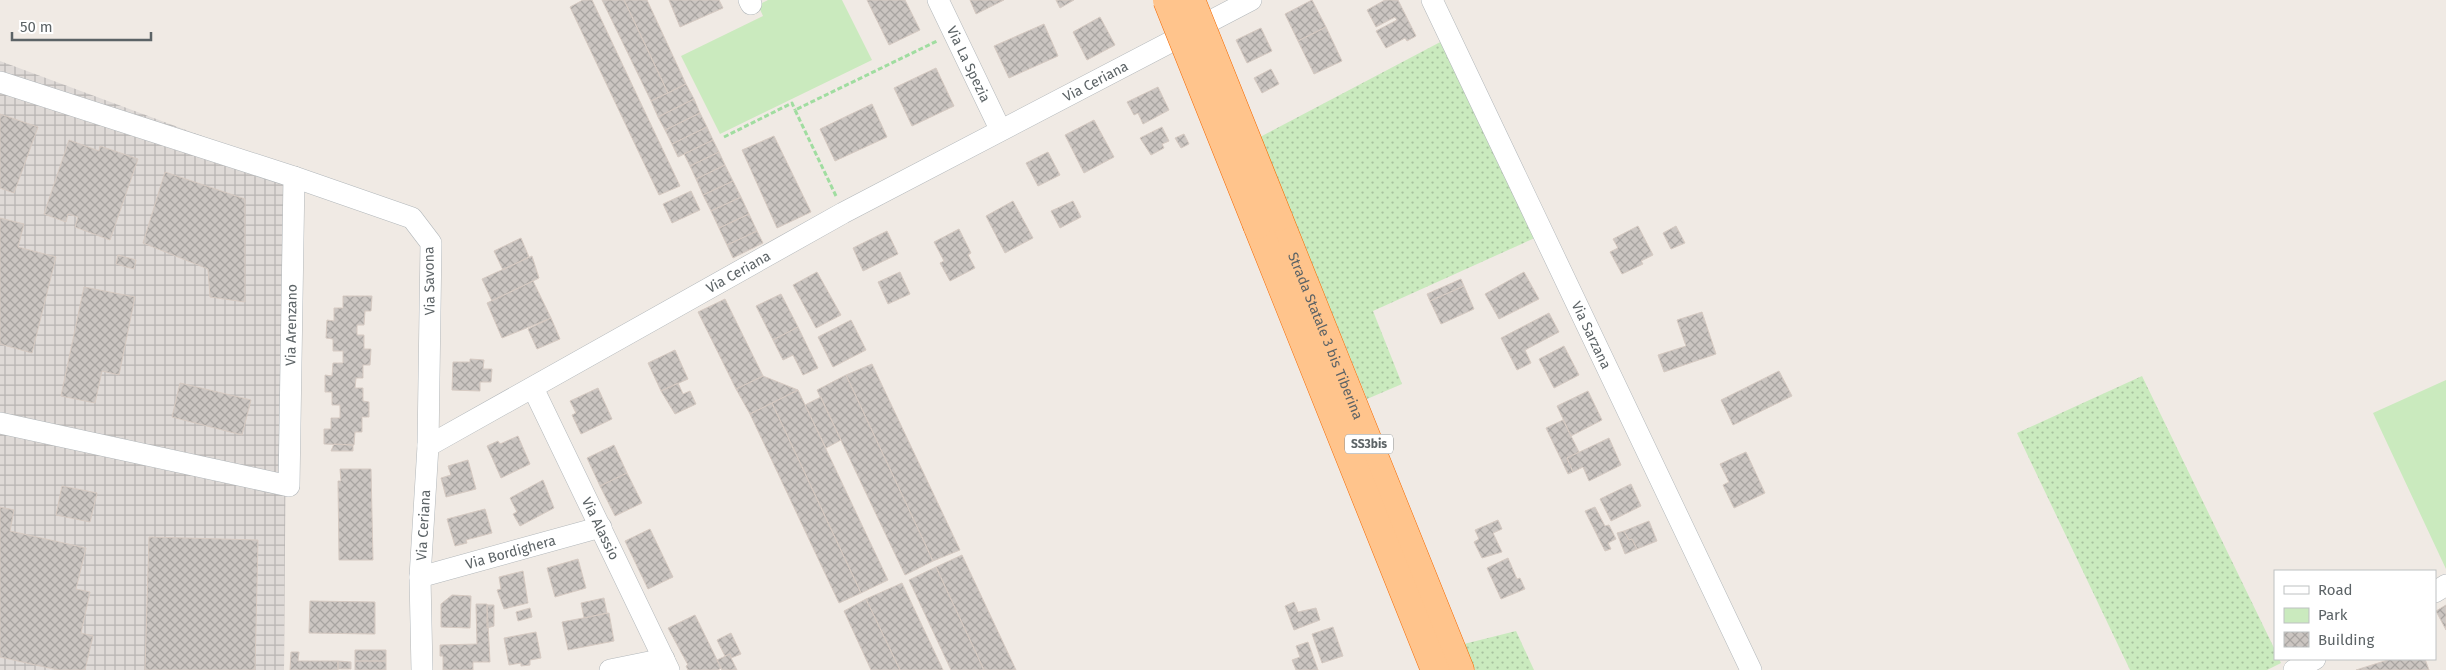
<svg xmlns="http://www.w3.org/2000/svg" width="2446" height="670" viewBox="0 0 2446 670" font-family="'Fira Sans',sans-serif">
<defs>
<pattern id="industrial-grid" width="8" height="8" patternUnits="userSpaceOnUse" patternTransform="scale(1.25)"><rect width="8" height="8" fill="#dfdad7"/><path d="M0 4h8M4 0v8" fill="none" stroke="#b8b4b2"/></pattern>
<pattern id="grass-dots" width="8" height="8" patternUnits="userSpaceOnUse" patternTransform="scale(1.25)"><rect width="8" height="8" fill="#caeabe"/><path d="M2 2h.1M6 6h.1" fill="none" stroke="#a7c19e" stroke-width="1.8" stroke-linecap="round"/></pattern>
<pattern id="building-cross-hatch" width="8" height="8" patternUnits="userSpaceOnUse" patternTransform="scale(1.25)"><rect width="8" height="8" fill="#cbc5c1"/><path d="M0 0l8 8M0 8l8-8" fill="none" stroke="#a8a4a1"/></pattern>
</defs>
<rect width="100%" height="100%" fill="#f0eae4"/>
<!-- industrial -->
<path fill="url(#industrial-grid)" d="M 0,61 L 288,168 L 284,670 L 0,670 Z"/>
<!-- grass -->
<path fill="url(#grass-dots)" d="M 1446,39 L 1537,237 L 1373,311 L 1402,384 L 1367,399 L 1260,137 Z
M 2142,376 L 2275,650 L 2275,659 L 2279,659 L 2281,663 L 2267,670 L 2130,670 L 2017,433 Z
M 1516,631 L 1534,670 L 1475,670 L 1464,644 Z"/>
<!-- green -->
<path fill="#caeabe" d="M 768,0 L 842,0 L 872,60 L 720,134 L 681,56 L 763,16 L 758,5 Z
M 2446,380 L 2446,569 L 2373,413 Z"/>
<!-- building -->
<path fill="url(#building-cross-hatch)" stroke="#d6cac2" d="M 583,0 L 592,0 L 680,186 L 659,195 L 570,7 Z
M 602,0 L 624,0 L 668,93 L 651,101 Z
M 624,0 L 647,0 L 686,84 L 668,93 Z
M 669,0 L 719,0 L 723,8 L 680,27 Z
M 867,0 L 905,0 L 920,30 L 889,45 Z
M 970,0 L 1004,0 L 976,14 Z
M 1056,0 L 1074,0 L 1060,8 Z
M 1312,0 L 1326,27 L 1298,41 L 1285,14 Z
M 1385,0 L 1398,0 L 1416,36 L 1407,41 L 1405,38 L 1386,48 L 1376,31 L 1397,20 L 1395,17 L 1376,27 L 1367,10 Z
M 1100,17 L 1115,45 L 1087,60 L 1073,32 Z
M 1044,24 L 1058,56 L 1009,78 L 994,46 Z
M 1326,27 L 1342,61 L 1314,74 L 1298,41 Z
M 1261,28 L 1272,51 L 1247,63 L 1236,40 Z
M 936,68 L 954,106 L 912,126 L 894,88 Z
M 1271,69 L 1279,84 L 1262,93 L 1254,78 Z
M 686,84 L 694,99 L 658,117 L 651,101 Z
M 1158,87 L 1169,110 L 1143,124 L 1138,113 L 1134,115 L 1127,102 Z
M 694,99 L 700,113 L 665,130 L 658,117 Z
M 872,104 L 887,137 L 835,161 L 820,129 Z
M 700,113 L 707,127 L 672,144 L 665,130 Z
M 0,114 L 38,127 L 14,193 L 0,188 Z
M 1094,120 L 1114,157 L 1084,173 L 1065,135 Z
M 707,127 L 713,140 L 678,157 L 672,144 Z
M 1162,127 L 1169,141 L 1162,144 L 1164,148 L 1151,155 L 1140,138 Z
M 1184,134 L 1189,144 L 1181,148 L 1175,138 Z
M 774,136 L 811,212 L 777,228 L 742,150 Z
M 69,140 L 99,151 L 100,146 L 138,159 L 110,240 L 75,227 L 78,217 L 68,214 L 66,222 L 44,214 Z
M 713,140 L 719,152 L 690,166 L 684,154 Z
M 719,152 L 725,165 L 696,179 L 690,166 Z
M 1048,152 L 1060,175 L 1038,186 L 1026,163 Z
M 725,165 L 733,181 L 703,195 L 696,179 Z
M 165,172 L 245,199 L 245,302 L 210,297 L 208,269 L 143,243 Z
M 733,181 L 741,197 L 711,211 L 703,195 Z
M 691,191 L 700,210 L 672,223 L 663,204 Z
M 741,197 L 749,214 L 719,228 L 711,211 Z
M 1013,201 L 1033,238 L 1005,253 L 986,216 Z
M 1073,201 L 1081,217 L 1060,228 L 1051,211 Z
M 749,214 L 757,231 L 727,245 L 719,228 Z
M 0,218 L 24,224 L 18,247 L 56,257 L 32,353 L 0,344 Z
M 1638,226 L 1653,255 L 1641,261 L 1643,264 L 1622,274 L 1610,252 L 1618,248 L 1613,239 Z
M 1676,226 L 1685,243 L 1671,249 L 1663,233 Z
M 959,229 L 971,253 L 968,255 L 975,268 L 950,281 L 940,263 L 944,261 L 934,242 Z
M 757,231 L 763,243 L 733,258 L 727,245 Z
M 887,231 L 898,254 L 863,271 L 853,248 Z
M 521,238 L 529,257 L 503,270 L 494,251 Z
M 118,255 L 136,260 L 134,269 L 116,264 Z
M 532,256 L 539,278 L 492,301 L 482,279 Z
M 817,272 L 841,315 L 816,328 L 793,285 Z
M 900,272 L 910,294 L 888,304 L 878,282 Z
M 1524,272 L 1539,299 L 1499,319 L 1485,294 Z
M 1461,279 L 1464,286 L 1430,301 L 1427,294 Z
M 533,281 L 551,318 L 502,338 L 487,303 Z
M 1464,286 L 1474,309 L 1441,324 L 1430,301 Z
M 84,287 L 135,297 L 119,375 L 102,371 L 95,403 L 61,396 Z
M 781,294 L 798,327 L 773,340 L 756,306 Z
M 343,296 L 372,296 L 371,311 L 365,311 L 364,325 L 357,325 L 357,335 L 364,335 L 364,349 L 371,349 L 370,365 L 363,365 L 363,378 L 356,378 L 355,388 L 363,388 L 363,401 L 369,402 L 369,417 L 362,417 L 362,432 L 355,432 L 354,445 L 324,444 L 324,429 L 331,429 L 331,418 L 340,418 L 340,405 L 332,405 L 332,392 L 325,392 L 325,375 L 332,376 L 333,363 L 343,363 L 343,351 L 333,351 L 333,339 L 326,338 L 327,320 L 334,321 L 334,308 L 343,308 Z
M 725,299 L 763,376 L 736,389 L 698,312 Z
M 1702,312 L 1716,354 L 1664,372 L 1658,355 L 1686,346 L 1677,320 Z
M 1549,313 L 1559,332 L 1525,350 L 1531,363 L 1517,370 L 1501,338 Z
M 551,318 L 560,339 L 537,349 L 528,329 Z
M 851,320 L 866,350 L 833,367 L 818,337 Z
M 798,327 L 818,368 L 803,375 L 793,355 L 783,360 L 773,340 Z
M 1564,346 L 1579,375 L 1554,388 L 1539,359 Z
M 675,350 L 688,379 L 661,391 L 648,363 Z
M 470,359 L 484,360 L 483,369 L 492,369 L 491,382 L 480,382 L 480,391 L 452,390 L 453,362 L 470,362 Z
M 872,364 L 960,550 L 933,561 L 846,375 Z
M 1779,371 L 1792,396 L 1733,425 L 1721,400 Z
M 846,375 L 933,561 L 905,575 L 817,390 Z
M 763,376 L 798,390 L 750,414 L 736,389 Z
M 180,383 L 251,400 L 242,435 L 172,417 Z
M 678,383 L 683,394 L 690,391 L 696,404 L 675,414 L 661,391 Z
M 598,388 L 612,419 L 581,434 L 572,415 L 576,413 L 570,401 Z
M 798,390 L 888,580 L 861,593 L 772,403 Z
M 1588,391 L 1602,420 L 1571,436 L 1557,406 Z
M 821,397 L 841,440 L 826,448 L 805,405 Z
M 772,403 L 861,593 L 839,603 L 750,414 Z
M 1563,420 L 1579,452 L 1567,458 L 1573,472 L 1568,474 L 1546,428 Z
M 518,436 L 530,464 L 501,478 L 487,446 L 498,441 L 500,444 Z
M 1609,438 L 1621,465 L 1589,481 L 1583,467 L 1573,472 L 1567,458 Z
M 334,444 L 353,445 L 353,451 L 331,451 Z
M 614,445 L 627,473 L 600,486 L 587,458 Z
M 1746,452 L 1765,493 L 1734,508 L 1723,485 L 1729,482 L 1720,464 Z
M 468,460 L 476,489 L 446,497 L 441,478 L 451,475 L 448,466 Z
M 340,469 L 371,469 L 373,560 L 339,560 L 338,481 L 341,481 Z
M 627,473 L 642,503 L 615,516 L 600,486 Z
M 543,480 L 554,508 L 520,526 L 513,514 L 517,512 L 510,498 Z
M 1631,484 L 1641,506 L 1611,521 L 1600,499 Z
M 62,486 L 97,493 L 90,522 L 56,515 Z
M 0,507 L 14,510 L 10,531 L 86,548 L 76,589 L 90,592 L 81,633 L 93,636 L 85,670 L 58,670 L 0,657 Z
M 1595,507 L 1605,526 L 1609,525 L 1616,539 L 1608,543 L 1611,549 L 1605,551 L 1585,511 Z
M 485,509 L 492,533 L 466,540 L 467,543 L 455,546 L 447,519 Z
M 1498,520 L 1502,529 L 1493,533 L 1502,552 L 1482,558 L 1474,542 L 1479,539 L 1475,530 Z
M 1649,521 L 1657,541 L 1637,549 L 1632,539 L 1629,540 L 1624,531 Z
M 650,529 L 673,577 L 648,589 L 625,541 Z
M 1624,531 L 1629,540 L 1632,539 L 1637,549 L 1625,554 L 1617,533 Z
M 149,537 L 258,540 L 255,670 L 145,670 Z
M 962,555 L 1016,670 L 984,670 L 936,567 Z
M 1508,558 L 1517,579 L 1520,578 L 1525,589 L 1501,599 L 1487,568 Z
M 578,559 L 586,588 L 555,597 L 547,568 Z
M 936,567 L 984,670 L 951,670 L 909,580 Z
M 523,571 L 528,603 L 504,609 L 497,590 L 501,589 L 499,577 Z
M 902,583 L 943,670 L 900,670 L 866,599 Z
M 452,595 L 471,596 L 470,628 L 441,627 L 441,604 Z
M 604,598 L 607,613 L 584,618 L 581,603 Z
M 866,599 L 900,670 L 871,670 L 844,611 Z
M 310,601 L 375,602 L 375,634 L 309,633 Z
M 1294,602 L 1298,612 L 1316,608 L 1320,620 L 1294,630 L 1285,606 Z
M 476,604 L 487,604 L 490,662 L 473,662 L 473,670 L 443,670 L 443,656 L 440,656 L 440,645 L 477,644 Z
M 487,605 L 494,605 L 494,626 L 487,628 Z
M 2446,605 L 2446,630 L 2436,611 Z
M 530,608 L 532,617 L 518,621 L 516,612 Z
M 609,613 L 614,641 L 568,650 L 562,622 Z
M 695,615 L 721,668 L 718,670 L 688,670 L 686,666 L 688,665 L 668,628 Z
M 1333,627 L 1343,656 L 1322,663 L 1312,634 Z
M 536,632 L 541,658 L 530,660 L 530,665 L 521,666 L 521,663 L 509,665 L 504,638 Z
M 731,633 L 741,654 L 731,658 L 730,654 L 725,656 L 717,640 Z
M 1308,642 L 1318,670 L 1296,670 L 1292,660 L 1300,657 L 1296,646 Z
M 355,650 L 386,650 L 386,661 L 355,661 Z
M 291,652 L 299,652 L 298,661 L 338,661 L 338,670 L 290,670 Z
M 730,654 L 731,658 L 737,670 L 722,670 L 717,660 Z
M 2391,659 L 2425,659 L 2429,670 L 2356,670 Z
M 338,661 L 351,662 L 351,669 L 338,669 Z
M 355,661 L 386,661 L 386,670 L 355,670 Z"/>
<g fill="none" stroke-linecap="round" stroke-linejoin="round">
<defs>
<g id="street">
<path d="M 749,0 L 751,4"/>
<path id="s1" d="M 938,0 L 1000,129"/>
<path id="s2" d="M 1432,0 L 1751,670"/>
<path d="M 0,82 L 294,177 L 289,486 L 0,423"/>
<path d="M 294,177 L 412,218 L 431,243 L 428,446"/>
<path id="s3" d="M 533,388 L 669,670"/>
<path id="s4" d="M 420,577 L 601,527"/>
<path d="M 2435,592 L 2446,585"/>
<path id="s5" d="M 422,670 L 420,577 L 428,446 L 843,213 L 1251,0"/>
<path d="M 610,670 L 664,659"/>
<path d="M 2294,670 L 2315,659"/>
</g>
<g id="highway">
<path id="s6" d="M 1278,217 L 1460,670"/>
<path d="M 1257,225 L 1435,670"/>
</g>
</defs>
<!-- street casing -->
<use href="#street" stroke="#b2b7ba" stroke-width="22"/>
<!-- highway casing -->
<use href="#highway" stroke="#f46900" stroke-width="29"/>
<!-- path -->
<path stroke="#a0dda0" stroke-width="3" stroke-dasharray="5 2.5" stroke-linecap="butt" d="M 724,137 L 792,103 L 795,110
M 836,196 L 795,110 L 937,41"/>
<!-- street -->
<use href="#street" stroke="#fff" stroke-width="21"/>
<!-- highway -->
<use href="#highway" stroke="#ffc48c" stroke-width="28"/>
<defs>
<path id="highway-bridge" d="M 1167,0 L 1257,225
M 1191,0 L 1278,217"/>
</defs>
<!-- highway-bridge casing -->
<use href="#highway-bridge" stroke="#f46900" stroke-width="29" stroke-linecap="butt"/>
<!-- highway-bridge -->
<use href="#highway-bridge" stroke="#ffc48c" stroke-width="28"/>
</g>
<g text-anchor="middle" stroke-width="4" stroke-linejoin="round" paint-order="stroke">
<!-- shield labels -->
<rect fill="#fff" stroke="#8d9294" stroke-width="1" x="1345" y="434.5" width="48" height="19" rx="4"/>
<g font-size="12" font-weight="bold" fill="#5c6366">
<text x="1369" y="448">SS3bis</text>
</g>
<!-- street labels -->
<g font-size="14" fill="#5c6366" stroke="#fff">
<text dy="5" stroke="none"><textPath href="#s1" startOffset="71">Via La Spezia</textPath></text>
<text dy="5" stroke="none"><textPath href="#s5" startOffset="985">Via Ceriana</textPath></text>
<text dy="5" stroke="none"><textPath href="#s5" startOffset="580">Via Ceriana</textPath></text>
<text transform="translate(429 281) rotate(-91)" y="5">Via Savona</text>
<text transform="translate(291 325) rotate(-89)" y="5">Via Arenzano</text>
<text dy="5" stroke="none"><textPath href="#s6" startOffset="128">Strada Statale 3 bis Tiberina</textPath></text>
<text dy="5" stroke="none"><textPath href="#s2" startOffset="371">Via Sarzana</textPath></text>
<text dy="5" stroke="none"><textPath href="#s5" startOffset="145">Via Ceriana</textPath></text>
<text dy="5" stroke="none"><textPath href="#s3" startOffset="156">Via Alassio</textPath></text>
<text dy="5" stroke="none"><textPath href="#s4" startOffset="94">Via Bordighera</textPath></text>
</g>
</g>
<!-- legend -->
<rect x="2274" y="570" width="162" height="90" fill="#ffffff" stroke="#bec1c2"/>
<rect x="2284" y="586" width="25" height="8" fill="#ffffff" stroke="#bec1c2"/>
<text x="2318" y="595" font-size="15" fill="#5c6366">Road</text>
<rect x="2284" y="608" width="25" height="15" fill="#caeabe" stroke="#bec1c2"/>
<text x="2318" y="620" font-size="15" fill="#5c6366">Park</text>
<rect x="2284" y="632" width="25" height="15" fill="url(#building-cross-hatch)" stroke="#bec1c2"/>
<text x="2318" y="645" font-size="15" fill="#5c6366">Building</text>
<!-- scale -->
<path d="M12 32v8h139v-8" fill="none" stroke="#5c6366" stroke-width="2.5"/>
<text x="20" y="32" font-size="15" fill="#5c6366" stroke="#ffffff" stroke-width="4" paint-order="stroke">50 m</text>
</svg>
